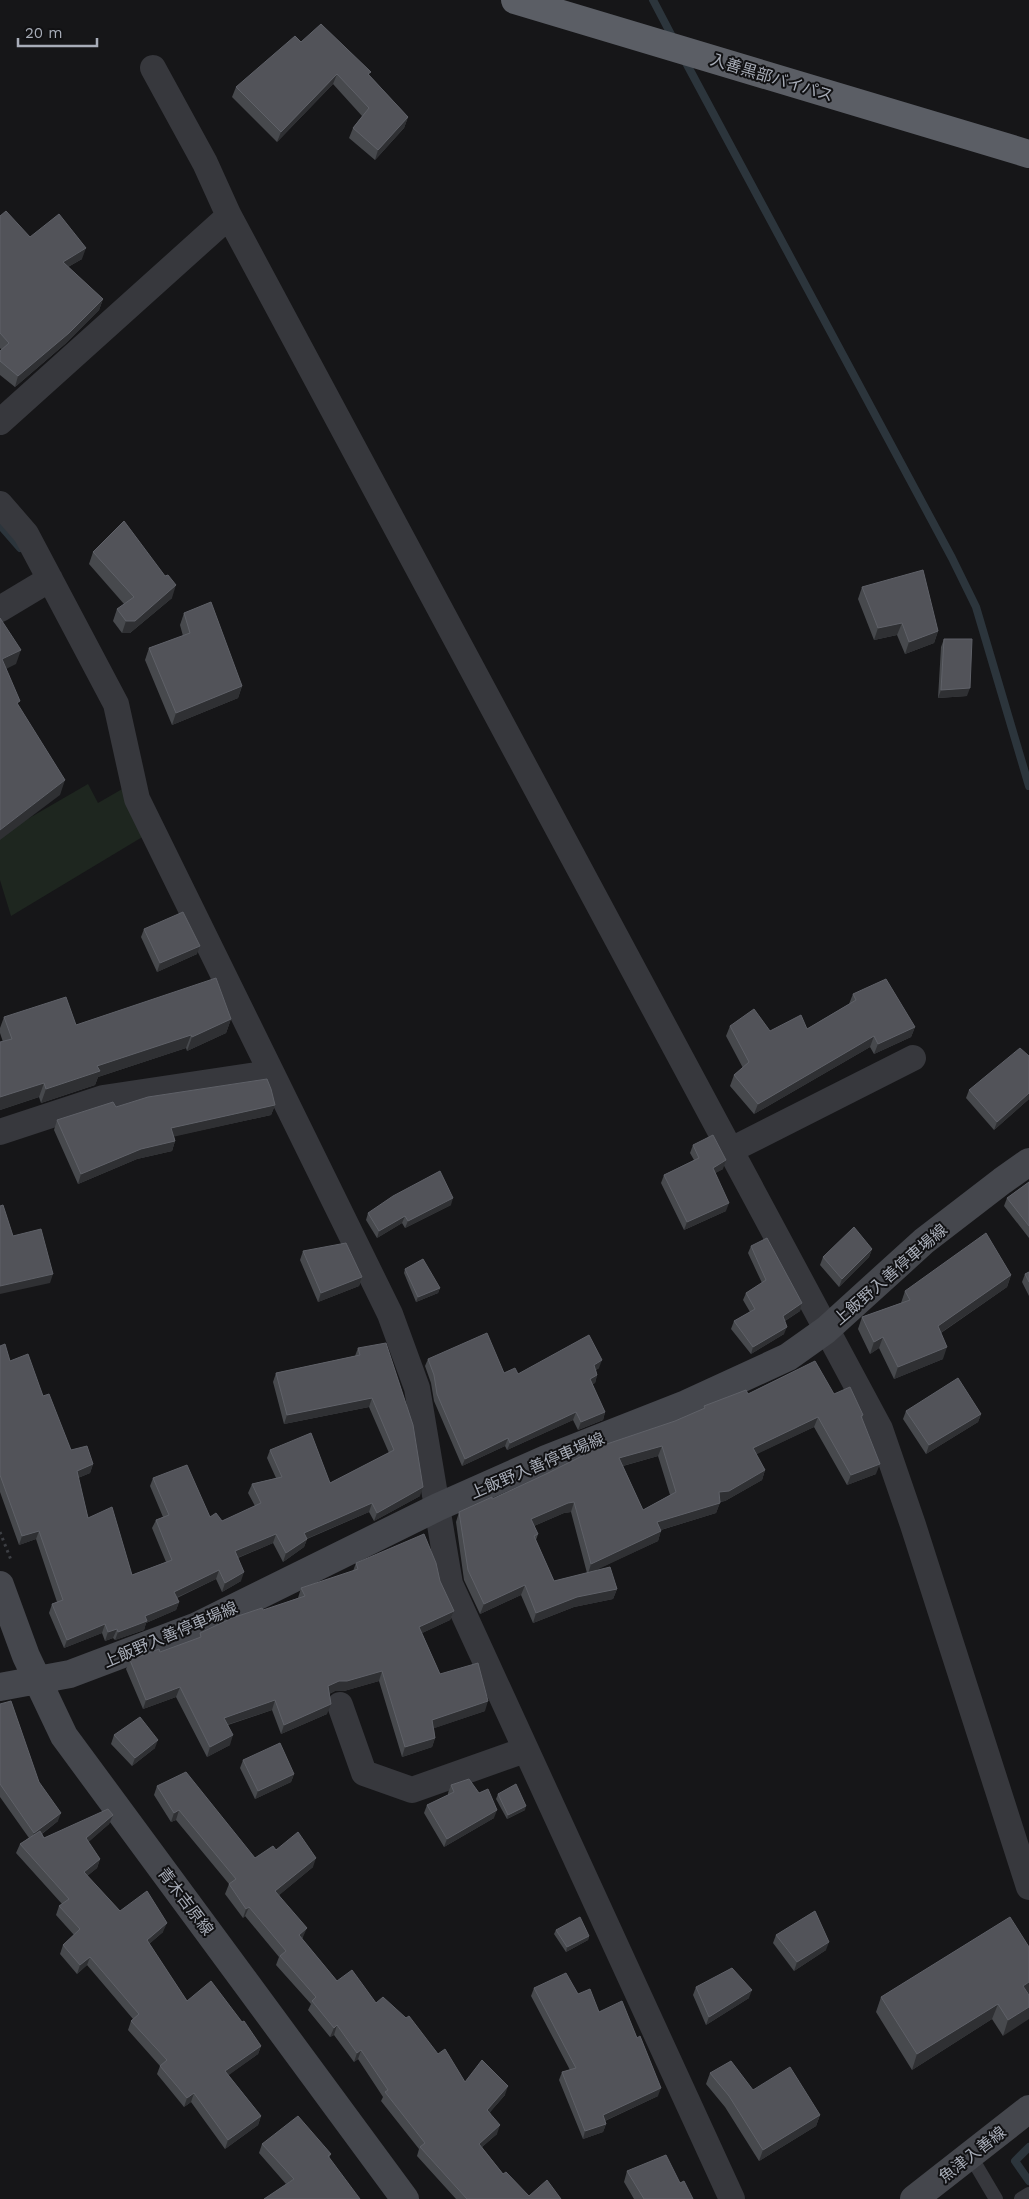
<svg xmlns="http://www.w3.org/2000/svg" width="1029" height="2199" viewBox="0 0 1029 2199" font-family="'Work Sans','Noto Sans JP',sans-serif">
<rect width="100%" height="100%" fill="#161618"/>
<!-- green -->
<path fill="#1e261f" d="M 88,784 L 98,803 L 124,788 L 144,836 L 11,916 L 0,880 L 0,835 Z"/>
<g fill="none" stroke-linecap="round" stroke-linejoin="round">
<!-- stream -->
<path stroke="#2c353c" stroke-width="8" d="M 653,0 L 674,40
M 684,59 L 952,558 L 976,607 L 1029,786
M 0,525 L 20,548
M 1029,2147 L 1015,2161 L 1029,2181"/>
<!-- path -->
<path stroke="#3d3f44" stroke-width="3" stroke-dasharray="2.5 4" stroke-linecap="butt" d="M 0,1532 L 11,1560"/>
<!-- service -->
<path stroke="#37383d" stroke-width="14" d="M 970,2155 L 996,2199
M 1021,2199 L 1029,2194"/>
<!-- minor -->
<path stroke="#37383d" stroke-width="26" d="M 153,68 L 205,163 L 229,216 L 880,1429 L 913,1525 L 1029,1887
M 0,422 L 229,216
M 0,504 L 26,534 L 116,704 L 137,799 L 390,1314 L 417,1388 L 450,1584 L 732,2199
M 0,609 L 50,579
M 0,1132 L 103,1098 L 271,1073
M 731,1150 L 913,1058
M 340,1705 L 364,1773 L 412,1790 L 525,1750"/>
<!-- secondary -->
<path stroke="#45474d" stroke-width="28" d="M 0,1585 L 26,1656 L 64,1736 L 405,2199
M 0,1687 L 70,1674 L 197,1626 L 438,1507 L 546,1459 L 686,1404 L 788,1357 L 826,1330 L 924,1241 L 1002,1181 L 1029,1162
M 914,2199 L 1029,2109"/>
<!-- trunk -->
<path stroke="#5b5e65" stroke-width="28" d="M 515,0 L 1029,154"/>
</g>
<!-- wall -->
<path fill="#47494d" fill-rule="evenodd" d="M 301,42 L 370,76 L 408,117 L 404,128 L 375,160 L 349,138 L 353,128 L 362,116 L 333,84 L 277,142 L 232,97 L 236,87 Z
M 0,216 L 30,237 L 82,259 L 68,267 L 103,299 L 99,310 L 65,344 L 15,387 L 0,375 L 0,351 L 2,350 L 0,348 Z
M 93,552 L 165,576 L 172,598 L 130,633 L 122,633 L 113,621 L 117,609 L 124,604 L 89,564 Z
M 862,587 L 938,631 L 934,643 L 905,654 L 897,635 L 874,640 L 858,599 Z
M 184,613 L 242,686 L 238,698 L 172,725 L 145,660 L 149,648 L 183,636 L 180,625 Z
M 944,639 L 967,696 L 938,698 L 941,647 Z
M 144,929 L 197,954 L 157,972 L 141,937 Z
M 853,994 L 915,1027 L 911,1037 L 874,1054 L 870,1047 L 754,1114 L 730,1086 L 734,1075 L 743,1068 L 726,1036 L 730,1026 L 770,1031 L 807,1029 L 849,1004 Z
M 4,1017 L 76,1025 L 231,1019 L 226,1033 L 187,1051 L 186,1048 L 98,1077 L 95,1085 L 41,1103 L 39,1097 L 0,1110 L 0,1042 L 3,1042 L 0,1033 L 0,1028 Z
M 1029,1056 L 1029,1099 L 994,1130 L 966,1098 L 969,1090 Z
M 275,1105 L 271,1115 L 174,1136 L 175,1141 L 172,1151 L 137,1159 L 78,1184 L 54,1130 L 57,1120 L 116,1107 Z
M 693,1145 L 723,1169 L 715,1173 L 726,1211 L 684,1230 L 661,1183 L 664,1175 L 694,1160 L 690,1153 Z
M 1029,1182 L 1029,1238 L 1004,1206 L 1007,1198 Z
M 451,1205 L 405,1228 L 402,1223 L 377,1238 L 366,1220 L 368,1213 Z
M 751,1246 L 802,1303 L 800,1311 L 785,1321 L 784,1334 L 751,1354 L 731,1329 L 734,1321 L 750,1312 L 743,1300 L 746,1293 L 762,1283 L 748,1253 Z
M 872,1249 L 869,1257 L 839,1287 L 820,1265 L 823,1257 Z
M 303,1251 L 362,1277 L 359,1286 L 318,1302 L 300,1260 Z
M 405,1269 L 440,1288 L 438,1293 L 416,1302 L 404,1273 Z
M 1029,1272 L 1029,1296 L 1022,1282 L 1025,1274 Z
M 1011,1275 L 1007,1287 L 941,1333 L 943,1359 L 894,1379 L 879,1348 L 870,1354 L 858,1329 L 862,1317 L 901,1303 L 905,1291 Z
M 0,1346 L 10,1361 L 43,1396 L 71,1450 L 93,1464 L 90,1473 L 78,1478 L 88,1518 L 132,1575 L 166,1562 L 152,1528 L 156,1520 L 163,1517 L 150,1486 L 153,1478 L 210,1517 L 222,1521 L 255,1506 L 248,1493 L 252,1484 L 276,1478 L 267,1458 L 270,1450 L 330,1483 L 389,1453 L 369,1407 L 284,1424 L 273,1382 L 276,1373 L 355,1356 L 358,1348 L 420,1496 L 374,1521 L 369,1512 L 307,1539 L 304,1547 L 283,1562 L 273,1543 L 238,1558 L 241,1581 L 222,1592 L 216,1579 L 177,1598 L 179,1602 L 176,1610 L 146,1623 L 144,1630 L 115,1640 L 113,1638 L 105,1641 L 102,1633 L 64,1648 L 49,1613 L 52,1604 L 57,1602 L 36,1539 L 19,1545 L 0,1492 Z
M 428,1359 L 504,1373 L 518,1374 L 599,1368 L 596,1370 L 597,1375 L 595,1383 L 592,1384 L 605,1412 L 603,1420 L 578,1430 L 573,1420 L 507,1450 L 505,1446 L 462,1466 L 434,1401 L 431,1383 L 425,1366 Z
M 748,1394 L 834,1394 L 863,1415 L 862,1419 L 876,1474 L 847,1485 L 814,1427 L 756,1454 L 765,1470 L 762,1480 L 725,1501 L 720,1502 L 716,1513 L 661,1530 L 658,1541 L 593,1571 L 617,1589 L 613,1599 L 574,1607 L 533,1623 L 521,1595 L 480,1614 L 464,1580 L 456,1522 L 459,1512 L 492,1499 L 591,1452 L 592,1449 L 675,1421 L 703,1409 L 704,1406 ZM 658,1456 L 670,1495 L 643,1510 L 623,1466 ZM 571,1512 L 587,1573 L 554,1581 L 536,1540 L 538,1534 L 534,1526 L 564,1513 Z
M 906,1411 L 981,1414 L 978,1422 L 926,1454 L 903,1419 Z
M 356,1563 L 440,1581 L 454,1611 L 450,1620 L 422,1633 L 440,1674 L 485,1711 L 434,1728 L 435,1738 L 432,1747 L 402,1757 L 379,1681 L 344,1691 L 335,1691 L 329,1694 L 327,1714 L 281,1734 L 272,1710 L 228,1725 L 230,1745 L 207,1757 L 176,1697 L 143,1709 L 126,1669 L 130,1660 L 160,1652 L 198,1638 L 200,1633 L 298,1598 L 301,1588 L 353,1571 Z
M 0,1704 L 58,1821 L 42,1834 L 44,1838 L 113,1815 L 109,1824 L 88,1842 L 100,1859 L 97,1868 L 87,1876 L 120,1911 L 163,1932 L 149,1944 L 187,2001 L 242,2022 L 261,2046 L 258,2054 L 228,2075 L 261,2116 L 258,2125 L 225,2149 L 191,2102 L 184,2107 L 157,2074 L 160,2066 L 128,2030 L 131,2021 L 133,2019 L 87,1965 L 77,1974 L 60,1954 L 63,1945 L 74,1935 L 56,1915 L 59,1906 L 62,1904 L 16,1853 L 20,1844 L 29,1838 L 0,1797 Z
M 114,1735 L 155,1748 L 132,1766 L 111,1744 Z
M 243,1760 L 294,1774 L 291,1782 L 255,1799 L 240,1768 Z
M 451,1785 L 479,1793 L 494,1818 L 444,1847 L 424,1813 L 427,1805 L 448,1795 L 448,1793 Z
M 157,1786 L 255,1858 L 276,1850 L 313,1867 L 279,1895 L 303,1937 L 302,1939 L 337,1981 L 376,2003 L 438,2054 L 465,2082 L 505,2095 L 490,2112 L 497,2134 L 482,2147 L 503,2174 L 529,2196 L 561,2199 L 456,2199 L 417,2156 L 419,2149 L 381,2101 L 383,2097 L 358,2059 L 354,2062 L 334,2035 L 330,2037 L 308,2010 L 311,2004 L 276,1965 L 279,1957 L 245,1916 L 243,1918 L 225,1894 L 229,1884 L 176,1820 L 171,1822 L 154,1795 Z
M 498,1794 L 525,1810 L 507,1819 L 496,1799 Z
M 556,1930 L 589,1936 L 588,1940 L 566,1952 L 554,1934 Z
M 776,1935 L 826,1950 L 794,1971 L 773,1943 Z
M 696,1987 L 749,1998 L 706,2025 L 693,1995 Z
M 534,1988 L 578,1994 L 599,2012 L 658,2096 L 605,2121 L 606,2124 L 603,2132 L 583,2139 L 559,2080 L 562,2072 L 570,2070 L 531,1996 Z
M 1029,1994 L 1003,2036 L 992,2019 L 912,2070 L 876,2012 L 881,1997 Z
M 710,2073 L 820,2115 L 816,2126 L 759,2161 L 725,2107 L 706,2084 Z
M 262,2144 L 331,2154 L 329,2158 L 286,2184 L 259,2153 Z
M 627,2171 L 680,2183 L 693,2199 L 634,2199 L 624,2182 Z"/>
<!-- shaded-wall -->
<path fill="#2f3033" d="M 337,74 L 333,84 L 277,142 L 281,132 Z
M 408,117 L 404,128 L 375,160 L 378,150 Z
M 86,248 L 82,259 L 59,272 L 63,262 Z
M 103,299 L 99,310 L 65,344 L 15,387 L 18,376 Z
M 176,585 L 172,598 L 130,633 L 122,633 L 126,621 Z
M 902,623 L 897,635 L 874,640 L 878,628 Z
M 938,631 L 934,643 L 905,654 L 909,642 Z
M 21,650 L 16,664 L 0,672 L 2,659 Z
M 242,686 L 238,698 L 172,725 L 176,713 Z
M 970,688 L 967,696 L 938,698 L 941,690 Z
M 65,780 L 60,795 L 0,840 L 0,830 Z
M 200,946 L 197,954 L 157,972 L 160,963 Z
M 231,1019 L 226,1033 L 187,1051 L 192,1037 Z
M 915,1027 L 911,1037 L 874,1054 L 878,1044 Z
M 191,1035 L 186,1048 L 98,1077 L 95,1085 L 41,1103 L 46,1089 L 97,1066 Z
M 874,1036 L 870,1047 L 754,1114 L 758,1104 Z
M 44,1083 L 39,1097 L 0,1110 L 0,1097 Z
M 1029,1093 L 1029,1099 L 994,1130 L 997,1122 Z
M 275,1105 L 271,1115 L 168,1138 L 171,1128 Z
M 175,1141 L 172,1151 L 137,1159 L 78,1184 L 81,1174 L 141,1149 Z
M 726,1160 L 723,1169 L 710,1176 L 713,1168 Z
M 453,1198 L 451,1205 L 405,1228 L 408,1221 Z
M 729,1203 L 726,1211 L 684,1230 L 687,1222 Z
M 405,1216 L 402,1223 L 377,1238 L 379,1231 Z
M 872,1249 L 869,1257 L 839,1287 L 842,1279 Z
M 53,1274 L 50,1283 L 0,1294 L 0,1286 Z
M 1011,1275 L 1007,1287 L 933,1338 L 938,1326 Z
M 362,1277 L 359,1286 L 318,1302 L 321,1293 Z
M 440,1288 L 438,1293 L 416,1302 L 418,1297 Z
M 802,1303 L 800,1311 L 780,1324 L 783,1316 Z
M 787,1327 L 784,1334 L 751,1354 L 753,1347 Z
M 883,1337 L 879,1348 L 870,1354 L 874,1342 Z
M 947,1347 L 943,1359 L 894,1379 L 898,1367 Z
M 602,1360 L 599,1368 L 591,1373 L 594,1365 Z
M 597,1375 L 595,1383 L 587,1387 L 590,1379 Z
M 372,1398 L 369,1407 L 284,1424 L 287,1415 Z
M 576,1412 L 573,1420 L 507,1450 L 510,1443 Z
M 605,1412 L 603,1420 L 578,1430 L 581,1422 Z
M 981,1414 L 978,1422 L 926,1454 L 929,1445 Z
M 818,1417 L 814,1427 L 749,1458 L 753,1448 Z
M 508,1438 L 505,1446 L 462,1466 L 465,1459 Z
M 662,1446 L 658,1456 L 615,1468 L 619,1458 Z
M 93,1464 L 90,1473 L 73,1480 L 77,1471 Z
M 880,1464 L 876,1474 L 847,1485 L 851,1475 Z
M 765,1470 L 762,1480 L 725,1501 L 716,1502 L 719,1492 Z
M 423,1487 L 420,1496 L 374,1521 L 377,1513 Z
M 574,1502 L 571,1512 L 564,1513 L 527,1529 L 531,1519 L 568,1503 Z
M 372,1503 L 369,1512 L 301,1541 L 304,1533 Z
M 720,1503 L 716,1513 L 654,1532 L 657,1522 Z
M 39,1531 L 36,1539 L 19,1545 L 22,1536 Z
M 661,1531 L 658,1541 L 588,1574 L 591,1564 Z
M 276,1534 L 273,1543 L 232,1560 L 235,1551 Z
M 307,1539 L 304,1547 L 283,1562 L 286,1553 Z
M 219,1570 L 216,1579 L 171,1600 L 174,1592 Z
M 244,1572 L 241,1581 L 222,1592 L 225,1583 Z
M 525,1585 L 521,1595 L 480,1614 L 484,1604 Z
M 617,1589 L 613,1599 L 574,1607 L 533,1623 L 536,1613 L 577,1597 Z
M 179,1602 L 176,1610 L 146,1623 L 144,1630 L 115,1640 L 118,1632 L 145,1616 Z
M 454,1611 L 450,1620 L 416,1636 L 419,1627 Z
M 105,1624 L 102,1633 L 64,1648 L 67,1640 Z
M 117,1629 L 113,1638 L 105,1641 L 108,1632 Z
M 382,1671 L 379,1681 L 344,1691 L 335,1691 L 325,1696 L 328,1686 L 339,1681 Z
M 180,1687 L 176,1697 L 143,1709 L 146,1700 Z
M 275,1700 L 272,1710 L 220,1727 L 224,1718 Z
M 488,1701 L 485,1711 L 429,1730 L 432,1720 Z
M 331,1704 L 327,1714 L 281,1734 L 284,1725 Z
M 233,1735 L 230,1745 L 207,1757 L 210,1747 Z
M 435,1738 L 432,1747 L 402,1757 L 405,1747 Z
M 158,1740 L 155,1748 L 132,1766 L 135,1758 Z
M 294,1774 L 291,1782 L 255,1799 L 258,1791 Z
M 526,1806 L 525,1810 L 507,1819 L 508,1815 Z
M 179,1810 L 176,1820 L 171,1822 L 174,1813 Z
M 497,1810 L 494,1818 L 444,1847 L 447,1839 Z
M 61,1813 L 58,1821 L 31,1842 L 34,1833 Z
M 113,1815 L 109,1824 L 83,1847 L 86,1838 Z
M 316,1858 L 313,1867 L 272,1901 L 275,1891 Z
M 100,1859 L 97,1868 L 81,1881 L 84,1872 Z
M 249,1907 L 245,1916 L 243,1918 L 246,1909 Z
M 167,1923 L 163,1932 L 143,1949 L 147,1940 Z
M 307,1928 L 303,1937 L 295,1944 L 299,1935 Z
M 589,1936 L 588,1940 L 566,1952 L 567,1947 Z
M 829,1942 L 826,1950 L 794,1971 L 797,1962 Z
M 90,1957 L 87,1965 L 77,1974 L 80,1965 Z
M 1029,1982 L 1029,1994 L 1023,1986 Z
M 752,1990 L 749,1998 L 706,2025 L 709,2017 Z
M 998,2004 L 992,2019 L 912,2070 L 917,2054 Z
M 1029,2007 L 1029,2019 L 1003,2036 L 1008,2020 Z
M 337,2025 L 334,2035 L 330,2037 L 334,2028 Z
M 261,2046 L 258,2054 L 222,2080 L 225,2071 Z
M 361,2050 L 358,2059 L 354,2062 L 357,2053 Z
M 508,2086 L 505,2095 L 484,2119 L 487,2110 Z
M 661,2088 L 658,2096 L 600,2123 L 603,2115 Z
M 194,2093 L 191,2102 L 184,2107 L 187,2098 Z
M 820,2115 L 816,2126 L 759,2161 L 763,2150 Z
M 261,2116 L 258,2125 L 225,2149 L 228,2140 Z
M 606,2124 L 603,2132 L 583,2139 L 585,2131 Z
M 500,2125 L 497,2134 L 475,2153 L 479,2144 Z"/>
<!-- building -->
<path fill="#525359" stroke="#5f6168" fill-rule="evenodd" d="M 321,24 L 371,72 L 368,74 L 408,117 L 378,150 L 353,128 L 369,108 L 337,74 L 281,132 L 236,87 L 295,36 L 301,42 Z
M 6,211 L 30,237 L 59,214 L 86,248 L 63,262 L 103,299 L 69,333 L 18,376 L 0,361 L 0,351 L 9,343 L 0,333 L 0,216 Z
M 124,521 L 165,576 L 168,575 L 176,585 L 135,621 L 126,621 L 117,609 L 134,597 L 93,552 Z
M 923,570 L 938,631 L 909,642 L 902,623 L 878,628 L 862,587 Z
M 211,602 L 242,686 L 176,713 L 149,648 L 190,633 L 184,613 Z
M 0,618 L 21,650 L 2,659 L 20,701 L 17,703 L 65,780 L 0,830 Z
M 944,639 L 972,639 L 970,688 L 941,690 Z
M 183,912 L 200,946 L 160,963 L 144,929 Z
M 216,978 L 231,1019 L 192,1037 L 191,1035 L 97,1066 L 100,1071 L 46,1089 L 44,1083 L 0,1097 L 0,1042 L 12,1039 L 4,1017 L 66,997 L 76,1025 Z
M 886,979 L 915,1027 L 878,1044 L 874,1036 L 758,1104 L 734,1075 L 749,1062 L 730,1026 L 754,1009 L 770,1031 L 801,1015 L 807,1029 L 856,1000 L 853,994 Z
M 1020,1048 L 1029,1056 L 1029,1093 L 997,1122 L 969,1090 Z
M 267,1079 L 271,1089 L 275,1105 L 171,1128 L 175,1141 L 141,1149 L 81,1174 L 57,1120 L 110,1103 L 113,1102 L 116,1107 L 148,1097 Z
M 713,1135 L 726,1160 L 713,1168 L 729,1203 L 687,1222 L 664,1175 L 699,1158 L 693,1145 Z
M 440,1171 L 453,1198 L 408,1221 L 405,1216 L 379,1231 L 368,1213 L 393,1196 Z
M 1029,1182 L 1029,1226 L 1007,1198 Z
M 3,1205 L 13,1236 L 41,1229 L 53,1274 L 0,1286 L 0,1206 Z
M 854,1227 L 872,1249 L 842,1279 L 823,1257 Z
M 986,1233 L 1011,1275 L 938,1326 L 947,1347 L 898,1367 L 883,1337 L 874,1342 L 862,1317 L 910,1300 L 905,1291 Z
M 767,1238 L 802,1303 L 783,1316 L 787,1327 L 753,1347 L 734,1321 L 755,1309 L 746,1293 L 766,1280 L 751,1246 Z
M 346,1243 L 362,1277 L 321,1293 L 303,1251 Z
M 423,1259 L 440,1288 L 418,1297 L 405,1269 Z
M 1029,1272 L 1029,1282 L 1025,1274 Z
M 487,1333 L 504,1373 L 515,1368 L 518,1374 L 589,1335 L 602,1360 L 594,1365 L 597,1375 L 590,1379 L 605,1412 L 581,1422 L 576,1412 L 510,1443 L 508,1438 L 465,1459 L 437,1394 L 434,1375 L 428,1359 Z
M 386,1343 L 413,1425 L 423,1487 L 377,1513 L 372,1503 L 304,1533 L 307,1539 L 286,1553 L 276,1534 L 235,1551 L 244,1572 L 225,1583 L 219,1570 L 174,1592 L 179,1602 L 145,1616 L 147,1621 L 118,1632 L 117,1629 L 108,1632 L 105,1624 L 67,1640 L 52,1604 L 63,1600 L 39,1531 L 22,1536 L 0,1475 L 0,1346 L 5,1344 L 10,1361 L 28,1354 L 43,1396 L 49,1394 L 71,1450 L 87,1446 L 93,1464 L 77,1471 L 88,1518 L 112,1507 L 132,1575 L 172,1560 L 156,1520 L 169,1515 L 153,1478 L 187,1465 L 210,1517 L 216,1513 L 222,1521 L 261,1503 L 252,1484 L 282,1477 L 270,1450 L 311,1433 L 330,1483 L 394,1450 L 372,1398 L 287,1415 L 276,1373 L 360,1355 L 358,1348 Z
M 815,1361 L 834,1394 L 850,1387 L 863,1415 L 861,1416 L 880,1464 L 851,1475 L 818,1417 L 753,1448 L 765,1470 L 729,1491 L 719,1492 L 720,1503 L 657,1522 L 661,1531 L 591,1564 L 574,1502 L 568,1503 L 531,1519 L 538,1534 L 534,1536 L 554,1581 L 610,1567 L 617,1589 L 577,1597 L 536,1613 L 525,1585 L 484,1604 L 468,1570 L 459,1512 L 492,1497 L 492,1499 L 546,1474 L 592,1451 L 592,1449 L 675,1421 L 705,1408 L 704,1406 L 746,1390 L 748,1394 ZM 662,1446 L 676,1492 L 643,1510 L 619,1458 Z
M 958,1378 L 981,1414 L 929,1445 L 906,1411 Z
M 424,1534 L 436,1563 L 440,1581 L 454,1611 L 419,1627 L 440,1674 L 478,1663 L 488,1701 L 432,1720 L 435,1738 L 405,1747 L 382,1671 L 347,1681 L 339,1681 L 328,1686 L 331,1704 L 284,1725 L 275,1700 L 224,1718 L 233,1735 L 210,1747 L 180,1687 L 146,1700 L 130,1660 L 159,1649 L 160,1652 L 201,1637 L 200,1633 L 232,1618 L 262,1608 L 263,1610 L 305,1596 L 301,1588 L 358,1569 L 356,1563 Z
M 11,1701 L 39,1782 L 61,1813 L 34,1833 L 0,1784 L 0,1704 Z
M 140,1717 L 158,1740 L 135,1758 L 114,1735 Z
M 280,1743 L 294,1774 L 258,1791 L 243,1760 Z
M 186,1772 L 255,1858 L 273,1846 L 276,1850 L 298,1832 L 316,1858 L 275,1891 L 307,1928 L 299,1935 L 337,1981 L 352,1970 L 376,2003 L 383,1997 L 406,2018 L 409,2016 L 438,2054 L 445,2049 L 465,2082 L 482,2060 L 508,2086 L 487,2110 L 500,2125 L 479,2144 L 503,2174 L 506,2172 L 529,2196 L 547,2180 L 561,2199 L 467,2199 L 420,2147 L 425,2143 L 385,2092 L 388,2090 L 361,2050 L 357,2053 L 337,2025 L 334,2028 L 312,2001 L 316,1997 L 280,1956 L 286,1951 L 249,1907 L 246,1909 L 229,1884 L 236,1879 L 179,1810 L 174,1813 L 157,1786 Z
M 469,1779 L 479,1793 L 488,1789 L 497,1810 L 447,1839 L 427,1805 L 454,1792 L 451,1785 Z
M 516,1784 L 526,1806 L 508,1815 L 498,1794 Z
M 108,1809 L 113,1815 L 86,1838 L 100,1859 L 84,1872 L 120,1911 L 147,1891 L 167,1923 L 147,1940 L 187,2001 L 211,1981 L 242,2022 L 244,2021 L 261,2046 L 225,2071 L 261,2116 L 228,2140 L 194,2093 L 187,2098 L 160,2066 L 167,2060 L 131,2021 L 139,2014 L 90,1957 L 80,1965 L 63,1945 L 80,1929 L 59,1906 L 69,1899 L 20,1844 L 40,1831 L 44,1838 Z
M 815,1911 L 829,1942 L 797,1962 L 776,1935 Z
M 580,1917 L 589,1936 L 567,1947 L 556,1930 Z
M 1010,1917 L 1029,1947 L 1029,1982 L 1023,1986 L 1029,1995 L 1029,2007 L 1008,2020 L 998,2004 L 917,2054 L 881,1997 Z
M 732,1968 L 752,1990 L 709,2017 L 696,1987 Z
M 566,1973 L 578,1994 L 590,1989 L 599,2012 L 622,2001 L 637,2038 L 640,2036 L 661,2088 L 603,2115 L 606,2124 L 585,2131 L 562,2072 L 576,2068 L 534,1988 Z
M 731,2061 L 753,2090 L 790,2067 L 820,2115 L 763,2150 L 729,2096 L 710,2073 Z
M 298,2116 L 331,2154 L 328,2156 L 360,2199 L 264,2199 L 294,2179 L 262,2144 Z
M 666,2155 L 680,2183 L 684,2181 L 693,2199 L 644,2199 L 627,2171 Z"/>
<g text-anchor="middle" stroke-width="4" stroke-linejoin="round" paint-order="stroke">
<!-- street labels -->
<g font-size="16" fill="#a8adb8" stroke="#111113">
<text transform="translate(772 77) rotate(17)" y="6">入善黒部バイパス</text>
<text transform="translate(890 1274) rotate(-41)" y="6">上飯野入善停車場線</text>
<text transform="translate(537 1465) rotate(-23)" y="6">上飯野入善停車場線</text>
<text transform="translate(170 1634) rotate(-23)" y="6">上飯野入善停車場線</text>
<text transform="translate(186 1901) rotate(53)" y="6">青木吉原線</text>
<text transform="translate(972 2154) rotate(-38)" y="6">魚津入善線</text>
</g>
</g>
<!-- scale -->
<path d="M18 38v8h79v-8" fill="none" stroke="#a8adb8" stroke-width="2.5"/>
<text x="25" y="38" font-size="15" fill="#a8adb8" stroke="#111113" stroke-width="4" paint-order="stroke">20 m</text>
</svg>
